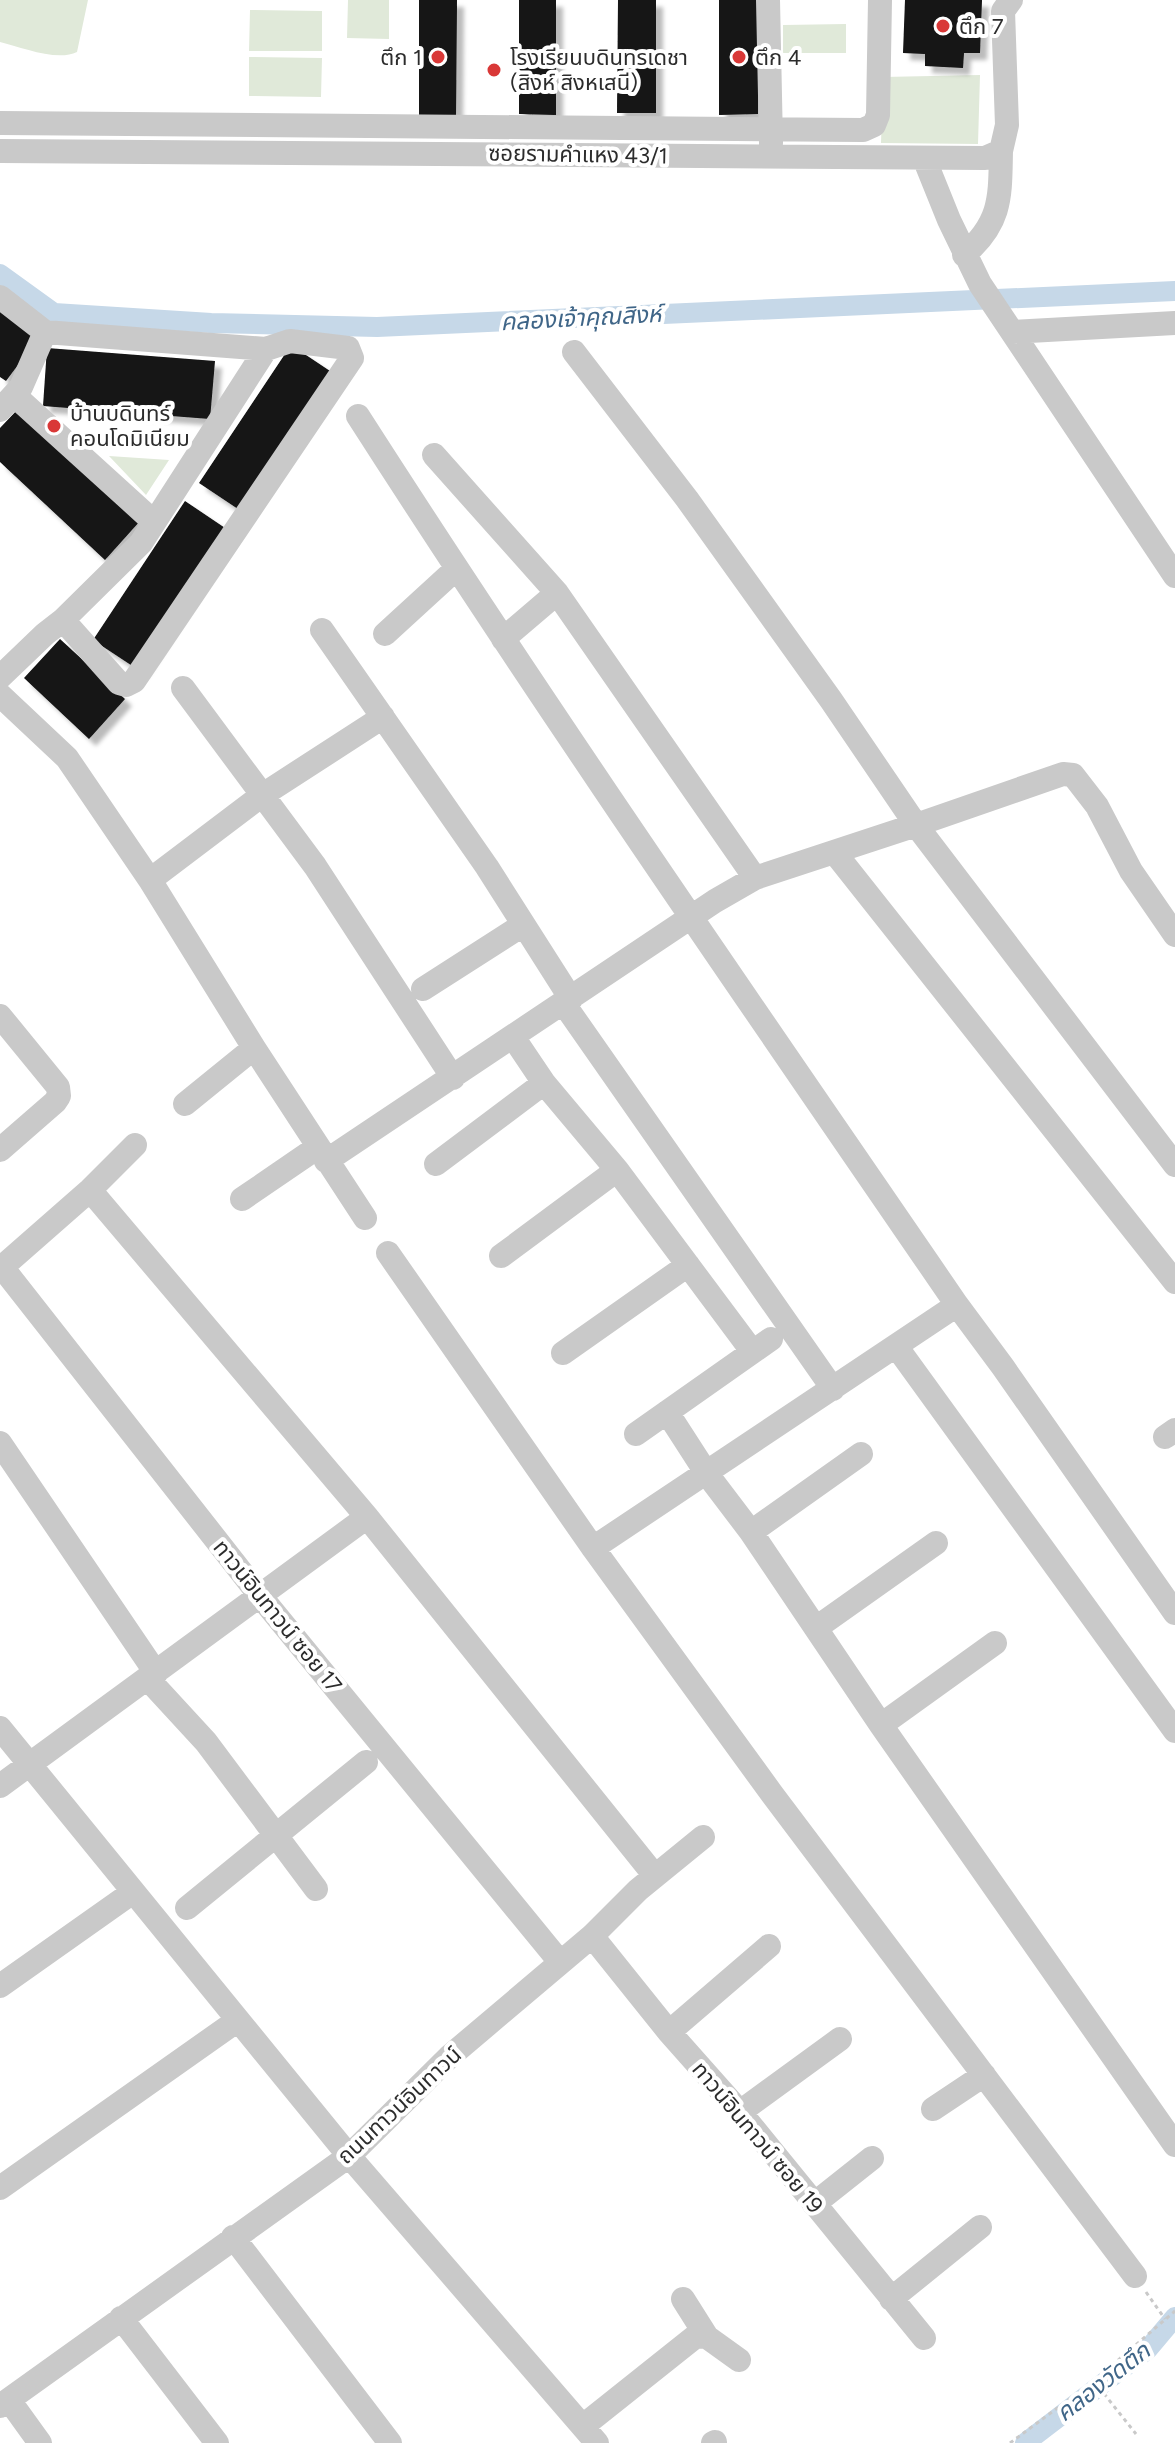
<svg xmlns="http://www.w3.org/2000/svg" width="1175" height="2443" viewBox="0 0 1175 2443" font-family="Figtree,'Noto Sans Thai',sans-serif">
<defs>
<filter id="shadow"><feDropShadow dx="7" dy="7" stdDeviation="2" flood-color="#0004"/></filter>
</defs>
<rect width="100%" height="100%" fill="#fff"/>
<!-- green -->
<path fill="#e0e9d9" d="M 0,0 L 88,0 L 77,52 C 57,62 21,47 0,42 Z
M 348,0 L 389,0 L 389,39 L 347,38 Z
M 250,10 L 322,11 L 322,51 L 249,51 Z
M 846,24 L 846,53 L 783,53 L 783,25 Z
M 249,57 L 322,58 L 321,97 L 249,96 Z
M 980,75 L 978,144 L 881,143 L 883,77 Z
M 109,456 L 169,460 L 146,495 Z"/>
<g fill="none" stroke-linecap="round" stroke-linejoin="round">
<!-- canal -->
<path stroke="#c6d8e8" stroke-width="20" d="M 0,274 L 54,313 L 211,323 L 377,327 L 1175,291
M 1025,2443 L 1148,2349 L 1175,2317"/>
</g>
<!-- building -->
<path fill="#131313" filter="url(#shadow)" d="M 419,0 L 457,0 L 456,116 L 419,115 Z
M 519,0 L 556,0 L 556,115 L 519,114 Z
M 618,0 L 656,0 L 656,113 L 617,113 Z
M 719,0 L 759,0 L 758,114 L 719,115 Z
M 905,0 L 982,0 L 980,53 L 964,53 L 963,68 L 925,66 L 925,54 L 903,53 Z
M 0,309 L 38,338 L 6,381 L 0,377 Z
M 291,345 L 336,375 L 244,513 L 199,483 Z
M 47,348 L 215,361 L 210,419 L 43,406 Z
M 19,408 L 140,521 L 105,560 L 0,462 L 0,428 Z
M 185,501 L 231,532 L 140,671 L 93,640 Z
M 60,639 L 125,699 L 89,739 L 24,678 Z"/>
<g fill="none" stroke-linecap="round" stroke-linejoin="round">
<!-- path -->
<path stroke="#c9c9c9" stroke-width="3" stroke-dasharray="4 4" stroke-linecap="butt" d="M 1146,2292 L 1165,2319
M 1094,2381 L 1136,2434
M 1010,2443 L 1094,2381 L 1175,2311"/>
<!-- minor -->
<path stroke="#c9c9c9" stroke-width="24" d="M 768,0 L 771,143
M 0,123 L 863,130 L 874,125 L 878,115 L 880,0
M 0,151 L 985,158 L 1001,151 L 1007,125 L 1003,11 L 1011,0
M 924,158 L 949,220 L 980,284 L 1175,576
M 964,255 C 1002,222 1000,197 1001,151
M 0,297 L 45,332 L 266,349
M 1013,332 L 1175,323
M 574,352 L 687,499 L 831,700 L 916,825 L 1063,774 L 1073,775 L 1097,806 L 1131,871 L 1175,935
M 14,395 L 154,522
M 0,410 L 21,387 L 45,332
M 358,416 C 551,717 755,1010 957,1305 L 1003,1367 L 1175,1613
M 434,455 L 557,593 L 755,878
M 322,630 L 487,867 L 571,999
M 385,634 L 456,569
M 503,639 L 557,593
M 0,677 L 45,634 L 63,620 L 141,543 L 266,349 L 290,341 L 348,348 L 352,358 L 134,681 L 126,685 L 119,683 L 63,620
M 183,688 L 315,866 L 453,1078
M 0,695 L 67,758 L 150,880 L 254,1048 L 365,1218
M 835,853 L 1175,1282
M 150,880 L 261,796 L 383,717
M 423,989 L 523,925
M 564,1004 L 833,1389
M 0,1016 L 58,1087 L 59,1096 L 55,1102 L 0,1150
M 513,1037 L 544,1083 L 617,1170 L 752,1351
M 185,1104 L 254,1048
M 326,1161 L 715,901 L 755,878 L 916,825 L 1175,1165
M 436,1164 L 544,1083
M 90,1190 L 367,1517 L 655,1876
M 242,1199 L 318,1147
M 388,1253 L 593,1548 L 772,1794 L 1135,2276
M 501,1256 L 617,1170
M 2,1267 L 261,1597 L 560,1962
M 0,1269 L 90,1190 L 135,1145
M 896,1346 L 1175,1731
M 563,1353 L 688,1265
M 667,1412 L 707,1474 L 751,1532 L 881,1725 L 1175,2145
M 636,1434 L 771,1339
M 1165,1437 L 1175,1430
M 0,1443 L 156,1673
M 751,1532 L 861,1454
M 593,1548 L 957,1305
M 816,1628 L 936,1543
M 148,1679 L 206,1742 L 316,1889
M 881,1725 L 995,1643
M 0,1728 L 349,2156 L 597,2443
M 0,1786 L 367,1517
M 187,1908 L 366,1762
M 592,1936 L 669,2032 L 740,2112 L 924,2338
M 0,1986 L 133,1892
M 669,2032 L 769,1946
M 933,2109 L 984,2075
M 740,2112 L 840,2039
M 0,2188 L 238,2020
M 814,2204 L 872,2158
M 233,2237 L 390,2443
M 683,2299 L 707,2337
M 891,2299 L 980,2227
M 121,2318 L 217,2443
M 9,2400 L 40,2443
M 0,2406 L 349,2156 L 449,2057 L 592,1936 L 638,1890 L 703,1837
M 583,2426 L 696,2336 L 707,2337 L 739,2360
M 713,2443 L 715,2442"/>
</g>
<!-- markers -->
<g fill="#d93837" stroke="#fff" stroke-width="3">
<circle cx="943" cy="26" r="8"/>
<circle cx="438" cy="57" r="8"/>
<circle cx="739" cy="57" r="8"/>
<circle cx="494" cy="70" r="8"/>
<circle cx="54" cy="426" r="8"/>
</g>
<g text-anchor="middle" stroke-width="8" stroke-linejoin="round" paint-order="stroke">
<!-- poi labels -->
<g font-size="22" fill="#2c2c2c" stroke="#fff" text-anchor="start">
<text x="959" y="34">ตึก 7</text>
<text x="422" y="65" text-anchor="end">ตึก 1</text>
<text x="510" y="65">โรงเรียนบดินทรเดชา<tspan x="510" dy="25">(สิงห์ สิงหเสนี)</tspan></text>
<text x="755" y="65">ตึก 4</text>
<text x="70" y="421">บ้านบดินทร์<tspan x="70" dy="25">คอนโดมิเนียม</tspan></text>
</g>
<!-- street labels -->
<g font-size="22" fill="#2c2c2c" stroke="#fff">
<text transform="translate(578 154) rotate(1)" y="8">ซอยรามคำแหง 43/1</text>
<text transform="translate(278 1616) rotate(51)" y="8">ทาวน์อินทาวน์ ซอย 17</text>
<text transform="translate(399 2105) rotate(-43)" y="8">ถนนทาวน์อินทาวน์</text>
<text transform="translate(758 2137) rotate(50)" y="8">ทาวน์อินทาวน์ ซอย 19</text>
</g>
<!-- water labels -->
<g font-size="24" font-style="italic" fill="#406688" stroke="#fff">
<text transform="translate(581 318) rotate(-3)" y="8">คลองเจ้าคุณสิงห์</text>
<text transform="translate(1103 2382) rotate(-38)" y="8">คลองวัดตึก</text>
</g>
</g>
</svg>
